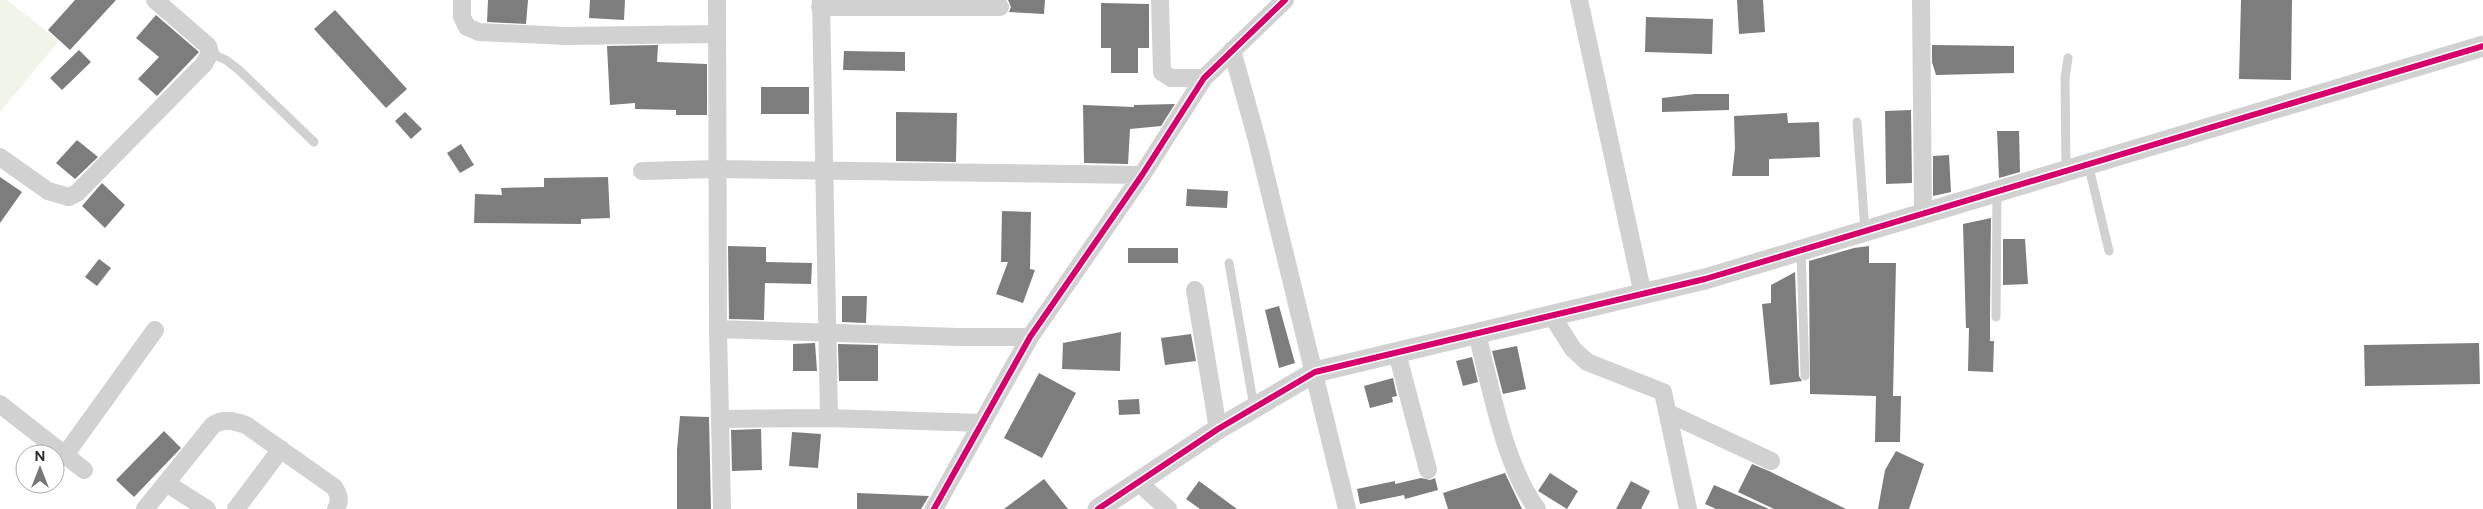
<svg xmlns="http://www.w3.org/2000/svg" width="2483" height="509" viewBox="0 0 2483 509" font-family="Figtree,sans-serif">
<rect width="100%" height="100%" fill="#fff"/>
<!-- green -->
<path fill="#f0f4e9" d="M 0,0 L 7,0 L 59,41 L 0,112 Z"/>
<!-- building -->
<path fill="#7d7d7d" d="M 75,0 L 116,0 L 70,50 L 48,30 Z
M 488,0 L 528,0 L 526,24 L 487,22 Z
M 590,0 L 625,0 L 624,20 L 589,18 Z
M 1008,0 L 1045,0 L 1044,14 L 1009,12 L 1011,7 Z
M 1737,0 L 1763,0 L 1765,32 L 1739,34 Z
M 2241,0 L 2292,0 L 2291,80 L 2239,79 Z
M 1101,3 L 1149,4 L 1149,48 L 1138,48 L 1138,73 L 1111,73 L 1111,48 L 1101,48 Z
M 335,10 L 407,89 L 386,108 L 314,29 Z
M 156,15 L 199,52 L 157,96 L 138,79 L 159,57 L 136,38 Z
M 1646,17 L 1713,19 L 1712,54 L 1645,52 Z
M 658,45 L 657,62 L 707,64 L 707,115 L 676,115 L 676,110 L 635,109 L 635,103 L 610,105 L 607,46 Z
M 1932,45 L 2014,46 L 2014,73 L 1936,75 L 1932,62 Z
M 79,50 L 91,62 L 62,90 L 50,78 Z
M 844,51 L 905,52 L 905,71 L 843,70 Z
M 761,87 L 809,87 L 809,114 L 761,114 Z
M 1695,94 L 1729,94 L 1729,110 L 1662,112 L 1662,98 Z
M 1175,104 L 1161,126 L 1130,129 L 1128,164 L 1084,163 L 1083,105 L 1134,107 L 1134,105 Z
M 1911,110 L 1912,183 L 1886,184 L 1885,111 Z
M 405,112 L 422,129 L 411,139 L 395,121 Z
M 896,112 L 957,113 L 956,162 L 896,161 Z
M 1787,113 L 1788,123 L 1819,122 L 1820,157 L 1769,159 L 1769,176 L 1732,176 L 1735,148 L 1734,116 Z
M 1997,131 L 2019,131 L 2020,172 L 1999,178 Z
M 77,140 L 98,157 L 75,179 L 56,163 Z
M 461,144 L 474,165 L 460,173 L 447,153 Z
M 1949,155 L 1951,192 L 1933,196 L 1933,156 Z
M 0,177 L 22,192 L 0,223 Z
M 608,177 L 610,218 L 581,219 L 581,224 L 474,223 L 475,194 L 502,195 L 501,188 L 544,187 L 544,178 Z
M 102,183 L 125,205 L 105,228 L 82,206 Z
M 1187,189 L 1228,191 L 1227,208 L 1186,206 Z
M 1002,211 L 1031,212 L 1030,269 L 1035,270 L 1023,303 L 996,294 L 1008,262 L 1001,262 Z
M 1991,218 L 1990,317 L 1990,341 L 1994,341 L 1993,372 L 1968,371 L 1969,328 L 1966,328 L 1963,224 Z
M 2003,239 L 2025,239 L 2028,284 L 2003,285 Z
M 728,246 L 766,247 L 766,262 L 812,263 L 811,284 L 765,283 L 764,320 L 729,319 Z
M 1869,246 L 1869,263 L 1896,263 L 1893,396 L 1901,396 L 1900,442 L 1875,442 L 1876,396 L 1810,394 L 1809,261 L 1854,248 Z
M 1128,248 L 1178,248 L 1178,263 L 1128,263 Z
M 99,259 L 111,268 L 97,286 L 85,277 Z
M 1795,272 L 1799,376 L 1802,381 L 1770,385 L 1762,304 L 1771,303 L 1771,285 Z
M 842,296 L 867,296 L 866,323 L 842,322 Z
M 1279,306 L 1295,363 L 1279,368 L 1265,310 Z
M 1121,332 L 1120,371 L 1062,369 L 1063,343 Z
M 1191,334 L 1196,361 L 1165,365 L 1161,338 Z
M 815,343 L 817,371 L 793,371 L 793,344 Z
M 2479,343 L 2480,384 L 2365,386 L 2364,345 Z
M 838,344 L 878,345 L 878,381 L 839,381 Z
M 1517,346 L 1526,389 L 1503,394 L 1492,351 Z
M 1472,357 L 1478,382 L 1463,386 L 1456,361 Z
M 1039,373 L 1076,393 L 1042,458 L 1004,438 Z
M 1393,378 L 1397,396 L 1392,397 L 1393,402 L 1370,408 L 1364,386 Z
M 1139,399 L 1140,414 L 1119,415 L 1118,400 Z
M 680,416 L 709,417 L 711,509 L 677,509 L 677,450 Z
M 761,429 L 762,470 L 732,471 L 731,430 Z
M 164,431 L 181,448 L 134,497 L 116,480 Z
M 792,432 L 821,434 L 818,468 L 789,466 Z
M 1896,451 L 1924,464 L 1909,509 L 1878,509 L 1885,470 Z
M 1752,464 L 1769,471 L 1846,509 L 1774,509 L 1738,492 Z
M 1505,473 L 1522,509 L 1448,509 L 1443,493 Z
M 1550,473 L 1578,491 L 1567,509 L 1538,491 Z
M 1421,478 L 1430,480 L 1435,478 L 1438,490 L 1405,499 L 1404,495 L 1360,504 L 1357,489 L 1395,481 L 1395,484 Z
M 1044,479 L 1068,509 L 1004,509 Z
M 1199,481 L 1237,509 L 1200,509 L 1186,499 Z
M 1631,481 L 1650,491 L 1641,509 L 1616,509 Z
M 1714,485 L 1769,509 L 1716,509 L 1705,504 Z
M 857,493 L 929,496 L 921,509 L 857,509 Z"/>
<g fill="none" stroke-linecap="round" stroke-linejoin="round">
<!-- service -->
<path stroke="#d1d1d1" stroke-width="9" d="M 210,53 L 226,60 L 239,70 L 314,142
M 1857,122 L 1865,230
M 2088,163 L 2109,251
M 2066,169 L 2065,78 L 2068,58
M 1801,250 L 1805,376
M 1229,263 L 1254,407
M 1996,317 L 1997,193"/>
<!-- minor -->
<path stroke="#d1d1d1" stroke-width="18" d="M 462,0 L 462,17 L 467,27 L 479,32 L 566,36 L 716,34
M 717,0 L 718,329 L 722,509
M 821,0 L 829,418
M 1160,0 L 1162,72 L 1171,78 L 1204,78
M 1579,0 L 1643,295
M 1921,0 L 1923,212
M 820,7 L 1000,7
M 1232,50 L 1257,140 L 1347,509
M 0,157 L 48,191 L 69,197 L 77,193 L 204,64 L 210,53 L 208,46 L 155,0
M 642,171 L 717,169 L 1142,175
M 1195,290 L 1218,429
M 1552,316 L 1573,349 L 1587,362 L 1663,392 L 1688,509
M 718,329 L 958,337 L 1030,337
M 1477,334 C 1491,387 1504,465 1537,509
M 1397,353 L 1428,470
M 0,404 L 84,470
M 1668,413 L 1771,461
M 720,419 L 829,418 L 982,423
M 65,455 L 155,330
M 1138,482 L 1168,509
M 166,483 L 207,509
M 145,509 L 213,425 C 225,418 233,421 246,425 L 334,487 C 339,495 341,500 336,509
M 236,509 L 281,449
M 934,509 L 1030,337 L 1142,175 L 1204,78 L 1285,0"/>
<!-- tertiary -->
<path stroke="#d1d1d1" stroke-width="21" d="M 1098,509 L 1218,429 L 1315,372 L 1705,279 L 2483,46"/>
<defs>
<path id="cycleway" d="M 934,509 L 1030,337 L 1142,175 L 1204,78 L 1285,0
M 1098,509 L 1218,429 L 1315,372 L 1705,279 L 2483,46"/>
</defs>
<!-- cycleway casing -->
<use href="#cycleway" stroke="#fff" stroke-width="9"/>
<!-- cycleway -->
<use href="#cycleway" stroke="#d6006c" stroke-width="6"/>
</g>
<!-- north arrow -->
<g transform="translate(40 469)"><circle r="24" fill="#ffffff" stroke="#ababab"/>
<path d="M0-4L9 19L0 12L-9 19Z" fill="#767676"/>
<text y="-8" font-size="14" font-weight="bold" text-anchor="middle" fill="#2c2c2c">N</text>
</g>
</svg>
